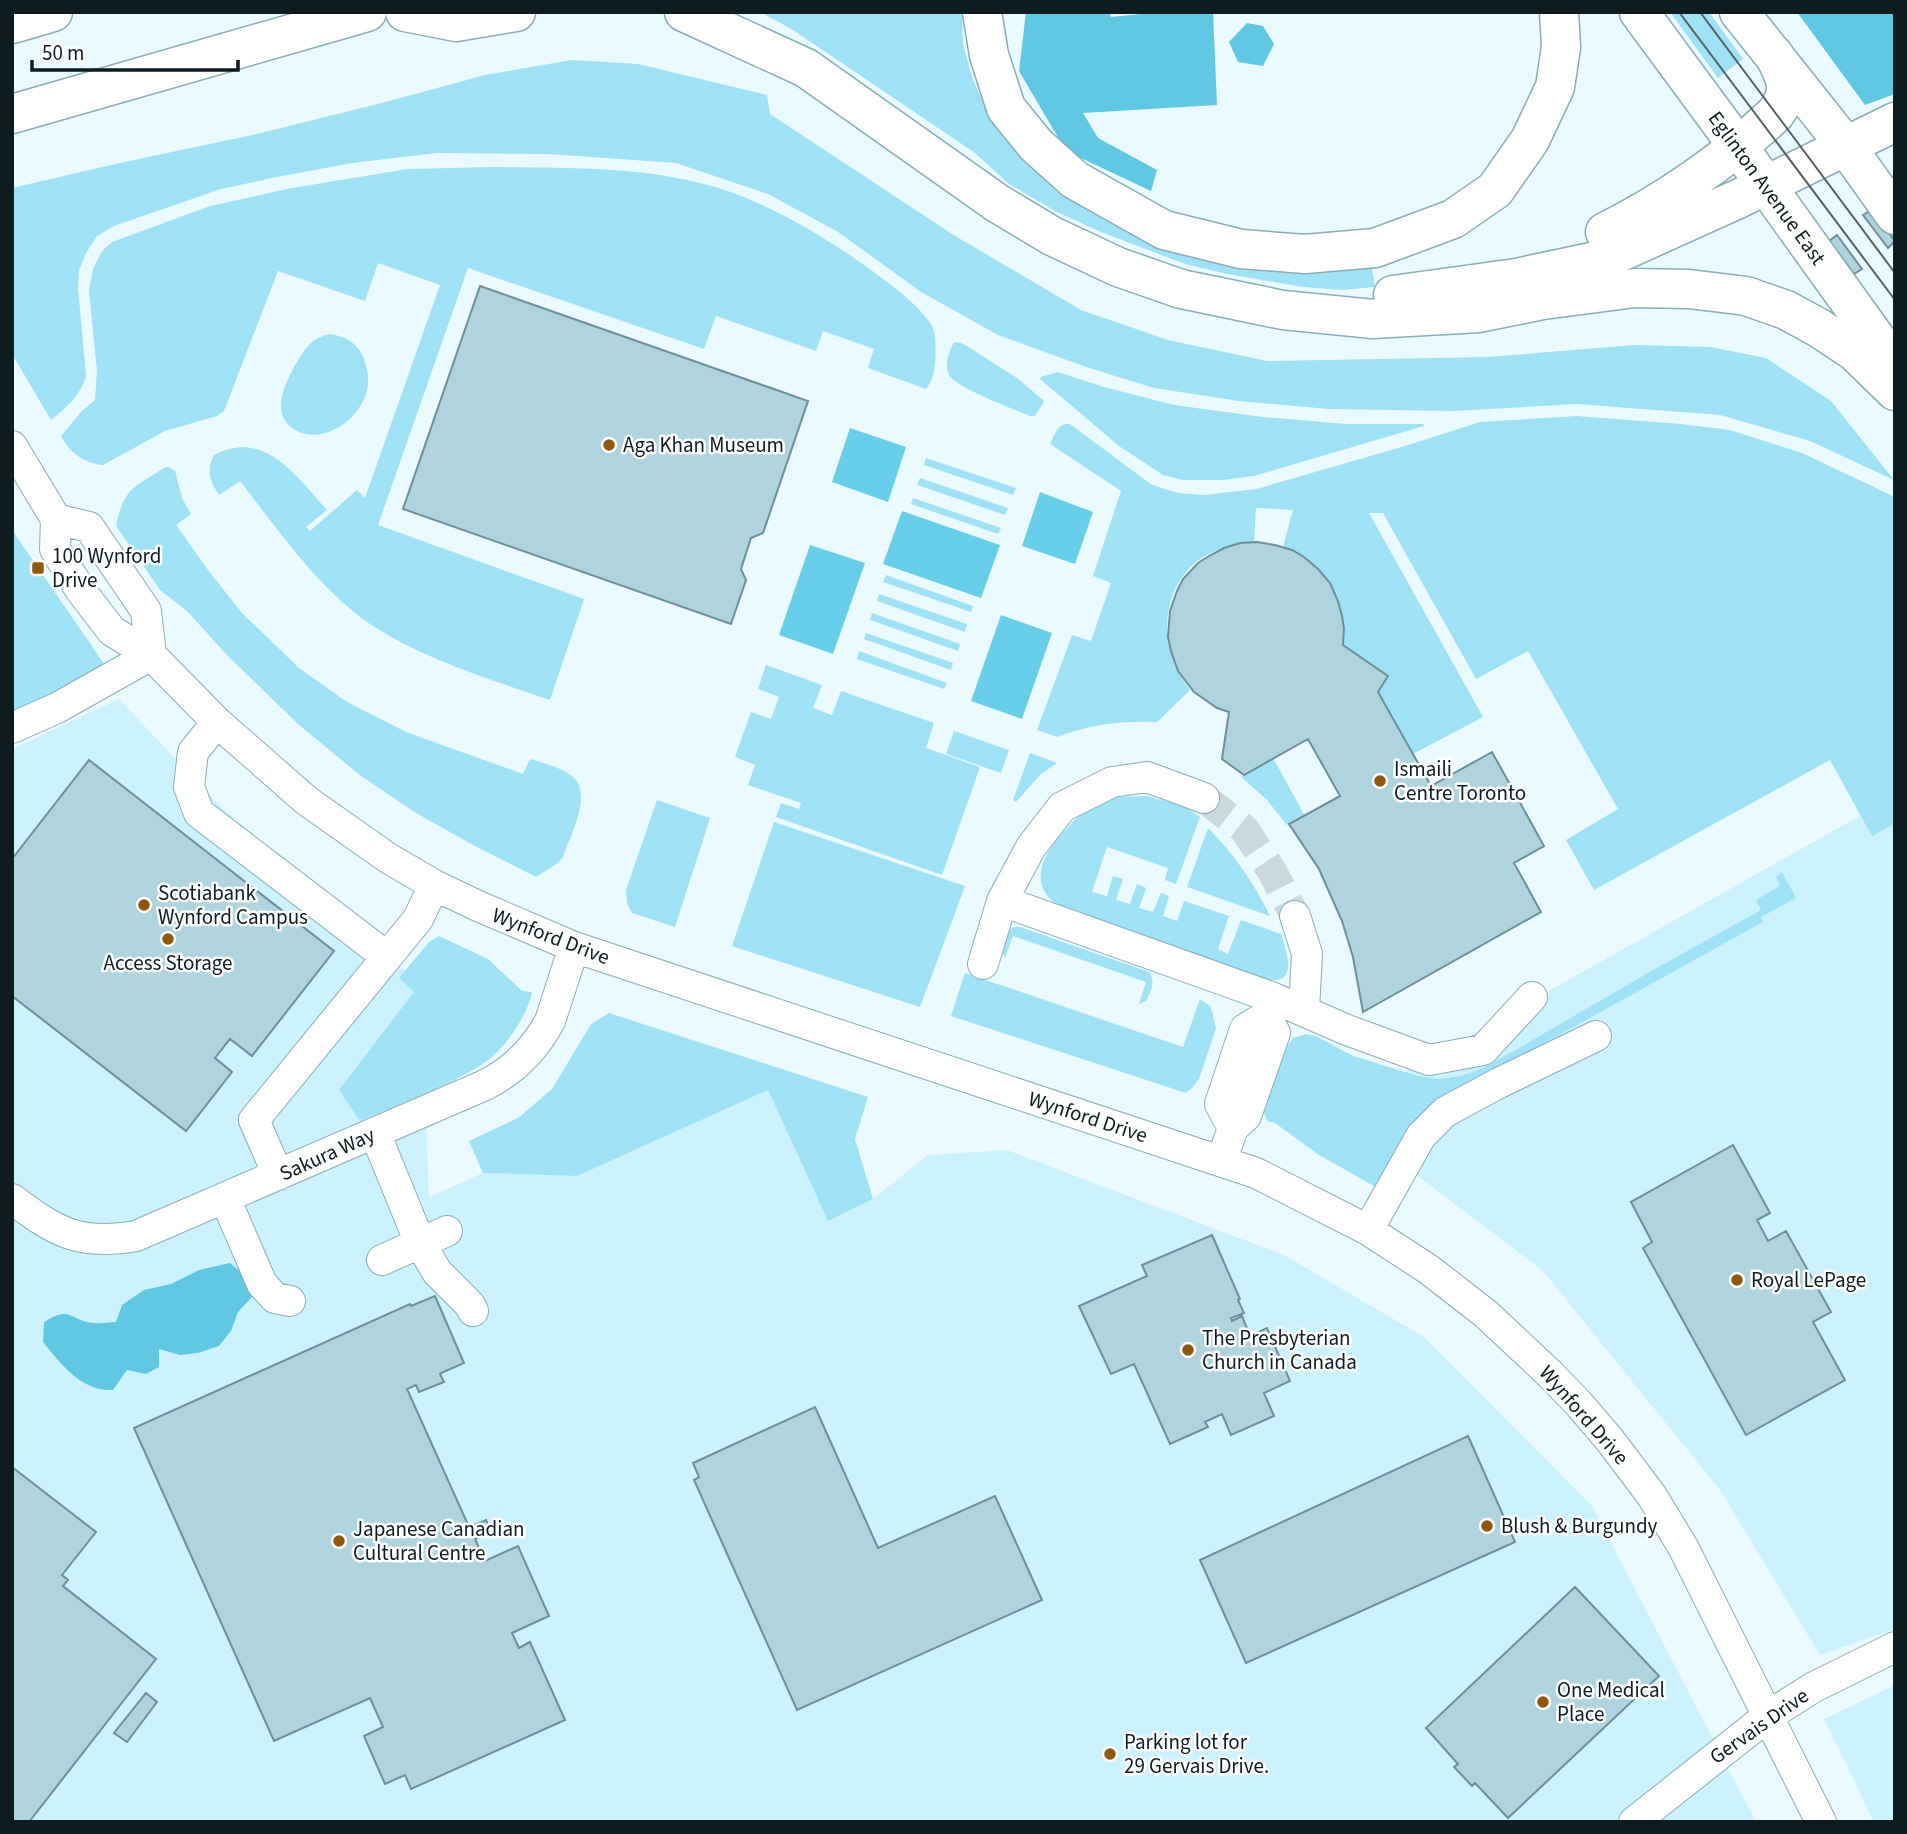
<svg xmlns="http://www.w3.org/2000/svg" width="1907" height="1834" viewBox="0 0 1907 1834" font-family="'Source Sans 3',sans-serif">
<rect width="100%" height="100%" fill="#ebfafe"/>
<!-- built -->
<path fill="#ccf2fd" d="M 119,699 L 219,805 L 421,985 L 429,1197 L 483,1173 L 577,1176 L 768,1090 L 828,1221 L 873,1199 L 928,1155 L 1007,1150 L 1284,1255 L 1424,1337 L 1592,1506 L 1756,1822 L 12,1822 L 12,749 Z
M 1895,796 L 1895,1629 L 1820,1655 L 1720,1490 L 1543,1271 L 1334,1112 Z
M 1895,1685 L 1895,1822 L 1874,1822 L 1824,1719 Z"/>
<!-- green -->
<path fill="#9fe2f5" d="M 760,12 L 962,12 L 963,44 L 972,77 L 985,107 L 1001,133 L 1044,174 L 1078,200 L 1371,263 L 1375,287 L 1342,290 L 1303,287 L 1227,274 L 1185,264 L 1101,232 L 1057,212 L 1009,184 L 975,153 L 793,30 Z
M 1670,12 L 1709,12 L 1743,59 L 1718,78 Z
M 572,60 L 638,64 L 767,95 L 770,114 L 952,234 L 1081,310 L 1168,340 L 1267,361 L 1489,357 L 1635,345 L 1710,347 L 1766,358 L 1831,401 L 1894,480 L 1810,441 L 1720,415 L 1577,404 L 1454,411 L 1329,409 L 1239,401 L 1154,388 L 1086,367 L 998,335 L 921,292 L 838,232 L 768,194 L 676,163 L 549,154 L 437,153 L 352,163 L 272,178 L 221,189 L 114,226 L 97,236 L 87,251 L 79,270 L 78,288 L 86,376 C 81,395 66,408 51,420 L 12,354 L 12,188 L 115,164 L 257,134 L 382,103 L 485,75 Z
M 493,167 C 562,168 633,166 700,183 C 763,198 832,240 883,279 C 900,292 922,308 933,328 C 937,337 936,365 933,375 C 932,380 929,385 926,389 L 868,368 L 874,349 L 823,331 L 816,351 L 716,316 L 704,349 L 468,268 L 378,525 L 584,599 L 550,700 C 490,679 427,661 373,626 C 320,591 279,531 240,481 L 219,495 C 210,482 206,469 214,455 C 265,428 297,477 327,510 L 306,527 L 310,531 L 357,490 L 365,498 L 440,285 L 378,263 L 365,301 L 278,271 L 224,411 L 217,416 L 165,431 L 103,465 C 85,464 69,452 61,436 L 82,411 L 95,400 L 97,371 L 89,291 L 93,269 L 102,251 L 112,242 L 210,206 L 292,188 L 408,169 Z
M 330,334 C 344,336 354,341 361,353 C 367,364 370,378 367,390 C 361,418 325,445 297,431 C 269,416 284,386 295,365 C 300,358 304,349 311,343 C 316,338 323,336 330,334 Z
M 954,342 L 962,343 L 1017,378 L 1043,400 L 1043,403 L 1035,416 L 1030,416 C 1014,409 956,388 949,375 C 944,365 949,352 954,342 Z
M 1058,372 L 1104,387 L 1174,405 L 1263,417 L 1346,424 L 1423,424 L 1424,426 L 1254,476 L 1223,480 L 1182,480 L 1163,475 L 1119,446 L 1040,379 L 1041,377 Z
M 1577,416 L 1681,424 L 1730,430 L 1802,453 L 1895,497 L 1895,823 L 1872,836 L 1830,760 L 1594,890 L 1566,840 L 1618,809 L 1528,651 L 1476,679 L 1383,513 L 1369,513 L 1483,717 L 1413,754 L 1378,692 L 1388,676 L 1343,645 C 1350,603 1323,561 1283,547 L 1293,510 L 1256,508 L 1254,542 C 1235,543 1212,550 1197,561 C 1157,594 1160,653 1190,690 L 1186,694 L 1157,722 C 1120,721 1092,724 1057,737 L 1037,730 L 1072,635 L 1091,641 L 1111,583 L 1093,576 L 1121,491 L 1050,444 C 1055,435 1058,422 1070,424 L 1152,485 L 1178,493 L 1204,495 L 1256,489 L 1405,446 L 1480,422 Z
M 926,458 L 1016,488 L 1013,495 L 924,465 Z
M 165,467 L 169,467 L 175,471 L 182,498 L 191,514 L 176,525 L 208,570 L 242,613 L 299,668 L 347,702 L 406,732 L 523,774 L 529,761 L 531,759 C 544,764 562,767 573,777 C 593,794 570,836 563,857 L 558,863 L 536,877 L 473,845 L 416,813 L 361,776 L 299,725 L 226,654 L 187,611 L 160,590 L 116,526 C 124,487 134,488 165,467 Z
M 920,478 L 1008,508 L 1005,515 L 917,485 Z
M 913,498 L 1001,528 L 998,534 L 911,504 Z
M 12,530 L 107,668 L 12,717 Z
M 886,575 L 973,606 L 971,612 L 883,582 Z
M 879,594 L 967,624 L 965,632 L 877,601 Z
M 872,613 L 960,644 L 958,651 L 870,620 Z
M 866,633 L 953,663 L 951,670 L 864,639 Z
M 859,651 L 947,683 L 944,689 L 857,659 Z
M 766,665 L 822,685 L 813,708 L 832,715 L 841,691 L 934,723 L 926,748 L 980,767 L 942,875 L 776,817 L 781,803 L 799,809 L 801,803 L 748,785 L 755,765 L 735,757 L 751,712 L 771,719 L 779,697 L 758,689 Z
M 954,731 L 1009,750 L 1001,773 L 946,754 Z
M 1030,753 L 1057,763 L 1040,775 L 1016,802 L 1013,800 Z
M 1273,758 L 1305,816 L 1287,825 L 1267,800 L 1241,777 Z
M 1147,796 L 1186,807 L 1200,817 L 1176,884 L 1165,880 L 1168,868 L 1107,847 L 1092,892 L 1107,896 L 1113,876 L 1123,879 L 1116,900 L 1130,904 L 1137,884 L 1146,888 L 1139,908 L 1153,912 L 1161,893 L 1169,896 L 1163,916 L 1177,921 L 1184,901 L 1229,916 L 1218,949 L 1228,954 L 1241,920 L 1281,934 C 1286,951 1300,984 1267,980 L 1064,909 C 1025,888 1041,855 1066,829 C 1075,819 1085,808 1099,802 C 1113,795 1131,797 1147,796 Z
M 657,800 L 710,818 L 675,927 L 632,913 L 627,903 L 626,890 Z
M 774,822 L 965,886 L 920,1007 L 732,946 Z
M 1208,828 C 1234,854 1254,883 1270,916 L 1187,887 Z
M 1782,872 L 1796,898 L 1761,917 L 1763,922 L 1449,1096 L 1381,1190 L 1319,1155 L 1275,1123 L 1267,1121 L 1264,1112 L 1265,1106 L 1286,1048 L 1293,1038 L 1306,1034 L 1316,1036 L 1353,1056 L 1418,1076 L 1438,1079 L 1460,1076 L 1481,1069 L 1519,1048 L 1646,974 L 1761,910 L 1756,900 L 1780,886 L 1776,877 Z
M 1013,927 L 1020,927 L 1149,972 C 1156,981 1151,991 1146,1001 L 1139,1004 L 1146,982 L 1013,936 L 1005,958 L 1001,950 L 1009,930 Z
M 439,936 L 488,959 L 522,991 L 532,992 C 528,1015 504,1050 484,1063 C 449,1086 399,1104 360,1121 L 339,1090 L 414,992 L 399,978 L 429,942 Z
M 965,973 L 1183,1047 L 1200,999 L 1211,1007 L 1216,1028 L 1199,1079 L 1193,1087 L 1186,1093 L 951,1016 Z
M 609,1013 L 868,1097 L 855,1139 L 873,1199 L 828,1221 L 768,1090 L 577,1176 L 483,1173 L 469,1141 L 518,1118 L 552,1089 L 591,1024 Z"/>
<!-- forest -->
<path fill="#60c8e3" d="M 1026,12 L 1109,12 L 1111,17 L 1161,12 L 1213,12 L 1217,105 L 1083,113 L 1098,138 L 1157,170 L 1151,191 L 1066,151 L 1019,71 Z
M 1797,12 L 1895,12 L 1895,94 L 1865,105 Z
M 1247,23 L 1263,26 L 1274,44 L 1263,66 L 1238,62 L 1229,42 Z
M 230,1263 L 243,1274 L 253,1296 L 238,1312 L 231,1331 L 219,1346 L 198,1353 L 180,1355 L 159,1349 L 159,1367 L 146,1374 L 127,1370 L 113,1390 C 82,1392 61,1364 43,1342 L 44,1322 C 72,1305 68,1320 93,1323 C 100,1324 109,1322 116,1322 L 122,1305 L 144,1290 L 171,1284 L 199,1270 Z"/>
<!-- water -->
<path fill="#68cfea" d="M 850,428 L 906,447 L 888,502 L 832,482 Z
M 1040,492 L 1093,512 L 1075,564 L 1022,546 Z
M 902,511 L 1000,545 L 981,598 L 883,564 Z
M 810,545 L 865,563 L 833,654 L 779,635 Z
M 1001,615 L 1052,633 L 1022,719 L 971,701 Z"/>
<!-- building -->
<path fill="#afd4de" stroke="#6d909a" stroke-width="2" d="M 1871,210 L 1895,241 L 1888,248 L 1863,215 Z
M 1837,235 L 1862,269 L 1854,274 L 1829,241 Z
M 480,286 L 808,401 L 763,533 L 751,538 L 741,569 L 746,580 L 731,624 L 403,509 Z
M 1257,542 L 1275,545 L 1292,550 L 1304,557 L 1318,569 L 1330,583 L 1338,601 L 1342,616 L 1344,628 L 1343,645 L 1388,676 L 1378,692 L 1431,786 L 1492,752 L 1544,846 L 1514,863 L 1541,912 L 1363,1012 L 1353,957 L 1342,921 L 1319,869 L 1289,824 L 1340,796 L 1308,739 L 1244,775 L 1222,759 L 1229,712 L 1217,708 L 1194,692 L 1178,671 L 1171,651 L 1168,637 L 1170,611 L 1177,591 L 1183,579 L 1198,563 L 1209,556 L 1224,548 L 1240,543 Z
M 89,760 L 334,951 L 252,1056 L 230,1039 L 215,1058 L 232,1072 L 186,1131 L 12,996 L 12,859 Z
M 1733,1145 L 1770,1213 L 1757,1220 L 1768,1241 L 1786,1231 L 1831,1312 L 1813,1322 L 1845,1380 L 1746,1435 L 1643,1248 L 1652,1242 L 1631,1202 Z
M 1212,1235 L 1240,1299 L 1238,1300 L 1244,1313 L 1231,1318 L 1232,1321 L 1242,1316 L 1250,1336 L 1267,1328 L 1290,1381 L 1264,1393 L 1274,1416 L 1231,1435 L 1222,1414 L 1205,1422 L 1208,1427 L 1170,1444 L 1134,1364 L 1111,1374 L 1079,1306 L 1147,1276 L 1142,1265 Z
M 435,1296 L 464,1363 L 441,1373 L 440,1374 L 444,1382 L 419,1392 L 416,1385 L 407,1389 L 469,1527 L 486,1520 L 491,1532 L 475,1539 L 485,1561 L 518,1546 L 549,1616 L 512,1633 L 519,1648 L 530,1642 L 565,1720 L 411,1789 L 405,1775 L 385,1784 L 364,1736 L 383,1727 L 370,1698 L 274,1741 L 134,1428 L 410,1304 L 411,1306 Z
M 815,1407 L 878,1548 L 995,1496 L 1042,1600 L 797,1710 L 694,1480 L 699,1477 L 693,1463 Z
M 1468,1436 L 1515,1542 L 1246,1663 L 1200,1560 Z
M 12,1467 L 96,1532 L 62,1575 L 68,1580 L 63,1586 L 156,1659 L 29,1822 L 12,1822 Z
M 1575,1587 L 1659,1676 L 1508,1818 L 1475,1783 L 1472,1786 L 1454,1767 L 1458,1764 L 1426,1728 Z
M 146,1693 L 157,1702 L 127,1742 L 114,1733 Z"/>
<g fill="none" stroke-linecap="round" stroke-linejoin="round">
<!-- minor-tunnel -->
<path stroke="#cad9dd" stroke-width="30" stroke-dasharray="30 15" stroke-linecap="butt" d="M 1204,798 L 1244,829 L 1272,871 L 1295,916"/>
<defs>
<path id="minor" d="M 12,446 L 56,519 L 55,549 L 81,591 L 112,631 L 151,655 L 217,722 L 307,801 L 388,858 L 434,885 L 478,906 L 574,947 L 1256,1173 L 1368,1230 L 1428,1269 L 1486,1314 L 1550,1374 L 1579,1404 L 1609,1439 L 1652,1496 L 1683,1547 L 1821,1822
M 56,519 L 89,527 L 146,611 L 151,655
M 217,722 L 193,752 L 189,787 L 199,813 L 387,957
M 12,728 L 57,708 L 151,655
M 1002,901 L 1031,847 L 1062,807 L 1112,782 L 1147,777 L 1204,798
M 1295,916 L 1307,954 L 1304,1010
M 983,964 L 1002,901 L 1271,997
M 1233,1128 L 1220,1104 L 1245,1029 L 1266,1016 L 1271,997 L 1347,1030 L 1429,1060 L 1483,1050 L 1532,997
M 375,1133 L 420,1243 L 437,1272 L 470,1305 L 473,1311
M 1227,1145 L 1233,1128 L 1246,1116 L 1275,1033 L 1266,1016
M 278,1175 L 254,1120 L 418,919 L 434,885
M 225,1198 L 262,1284 L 275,1298 L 290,1301
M 12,1199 C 56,1232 79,1246 136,1236 L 485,1085 C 513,1071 535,1049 550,1021 L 574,947
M 1368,1230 L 1421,1136 L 1445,1112 L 1499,1083 L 1596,1036
M 382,1260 L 447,1231
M 1634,1822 L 1768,1716 L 1814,1687 L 1895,1647"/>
<path id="major" d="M 1639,12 L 1737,145 L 1895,365
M 1739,12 L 1845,145 L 1895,215"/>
<path id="highway" d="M 405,12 L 456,22 L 516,12
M 684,12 L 806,68 L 997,203 L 1052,236 L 1118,267 L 1181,289 L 1283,310 L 1373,319 L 1479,313 L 1543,300 L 1635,288 L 1689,289 L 1746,296 L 1786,310 L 1819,328 L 1855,352 L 1895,391
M 982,12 L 989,55 L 1006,108 L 1036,145 L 1075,180 L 1164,230 L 1241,249 L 1305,254 L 1375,248 L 1453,219 L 1495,190 L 1530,140 L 1555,87 L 1561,47 L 1559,12
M 12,24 L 53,12
M 12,114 L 367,12
M 1605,232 C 1665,202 1726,160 1775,114 C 1793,91 1786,78 1774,55
M 1393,295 L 1516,278 L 1605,259 L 1738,199 L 1895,122"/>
</defs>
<!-- minor casing -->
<use href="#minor" stroke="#89adb7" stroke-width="32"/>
<!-- major casing -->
<use href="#major" stroke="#89adb7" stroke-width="41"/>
<!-- highway casing -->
<use href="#highway" stroke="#89adb7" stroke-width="41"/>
<!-- minor -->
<use href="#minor" stroke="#fff" stroke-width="30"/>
<!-- major -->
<use href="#major" stroke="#fff" stroke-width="38"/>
<!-- highway -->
<use href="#highway" stroke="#fff" stroke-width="38"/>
<!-- tram -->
<path stroke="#536165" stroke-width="2" d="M 1679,12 L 1895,300
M 1700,12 L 1895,273"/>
</g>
<!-- markers -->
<g fill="#8f580d" stroke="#fff" stroke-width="2.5">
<circle cx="609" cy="445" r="7"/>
<rect x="31" y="561" width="14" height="14" rx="3.5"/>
<circle cx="1380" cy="781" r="7"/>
<circle cx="144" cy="905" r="7"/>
<circle cx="168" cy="939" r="7"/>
<circle cx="1737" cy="1280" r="7"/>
<circle cx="1188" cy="1350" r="7"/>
<circle cx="1487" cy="1526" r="7"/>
<circle cx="339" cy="1541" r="7"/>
<circle cx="1543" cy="1702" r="7"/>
<circle cx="1110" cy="1754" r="7"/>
</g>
<g text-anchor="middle" stroke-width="5" stroke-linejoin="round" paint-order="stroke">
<!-- street labels -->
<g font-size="21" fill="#0e1c20" stroke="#fff">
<text transform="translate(1767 188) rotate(54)" y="7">Eglinton Avenue East</text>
<text transform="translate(551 936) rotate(21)" y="7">Wynford Drive</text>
<text transform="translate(1088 1117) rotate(18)" y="7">Wynford Drive</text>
<text transform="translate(327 1154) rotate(-24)" y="7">Sakura Way</text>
<text transform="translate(1584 1415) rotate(49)" y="7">Wynford Drive</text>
<text transform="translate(1759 1726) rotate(-35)" y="7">Gervais Drive</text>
</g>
<!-- poi labels -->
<g font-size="21" fill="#0e1c20" stroke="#fff" text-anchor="start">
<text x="623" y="452">Aga Khan Museum</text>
<text x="52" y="563">100 Wynford<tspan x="52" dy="24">Drive</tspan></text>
<text x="1394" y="776">Ismaili<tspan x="1394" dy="24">Centre Toronto</tspan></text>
<text x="158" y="900">Scotiabank<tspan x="158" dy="24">Wynford Campus</tspan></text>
<text x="168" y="970" text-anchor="middle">Access Storage</text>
<text x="1751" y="1287">Royal LePage</text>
<text x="1202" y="1345">The Presbyterian<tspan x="1202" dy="24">Church in Canada</tspan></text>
<text x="1501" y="1533">Blush &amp; Burgundy</text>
<text x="353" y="1536">Japanese Canadian<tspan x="353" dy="24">Cultural Centre</tspan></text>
<text x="1557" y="1697">One Medical<tspan x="1557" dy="24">Place</tspan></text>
<text x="1124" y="1749">Parking lot for<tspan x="1124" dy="24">29 Gervais Drive.</tspan></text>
</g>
</g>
<!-- border -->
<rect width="1907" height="1834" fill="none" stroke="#0e1c20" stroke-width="28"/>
<!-- scale -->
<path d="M32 60v10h206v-10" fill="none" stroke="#0e1c20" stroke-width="3.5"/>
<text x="42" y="60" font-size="21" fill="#0e1c20" stroke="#ffffff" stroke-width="5" paint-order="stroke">50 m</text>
</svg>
